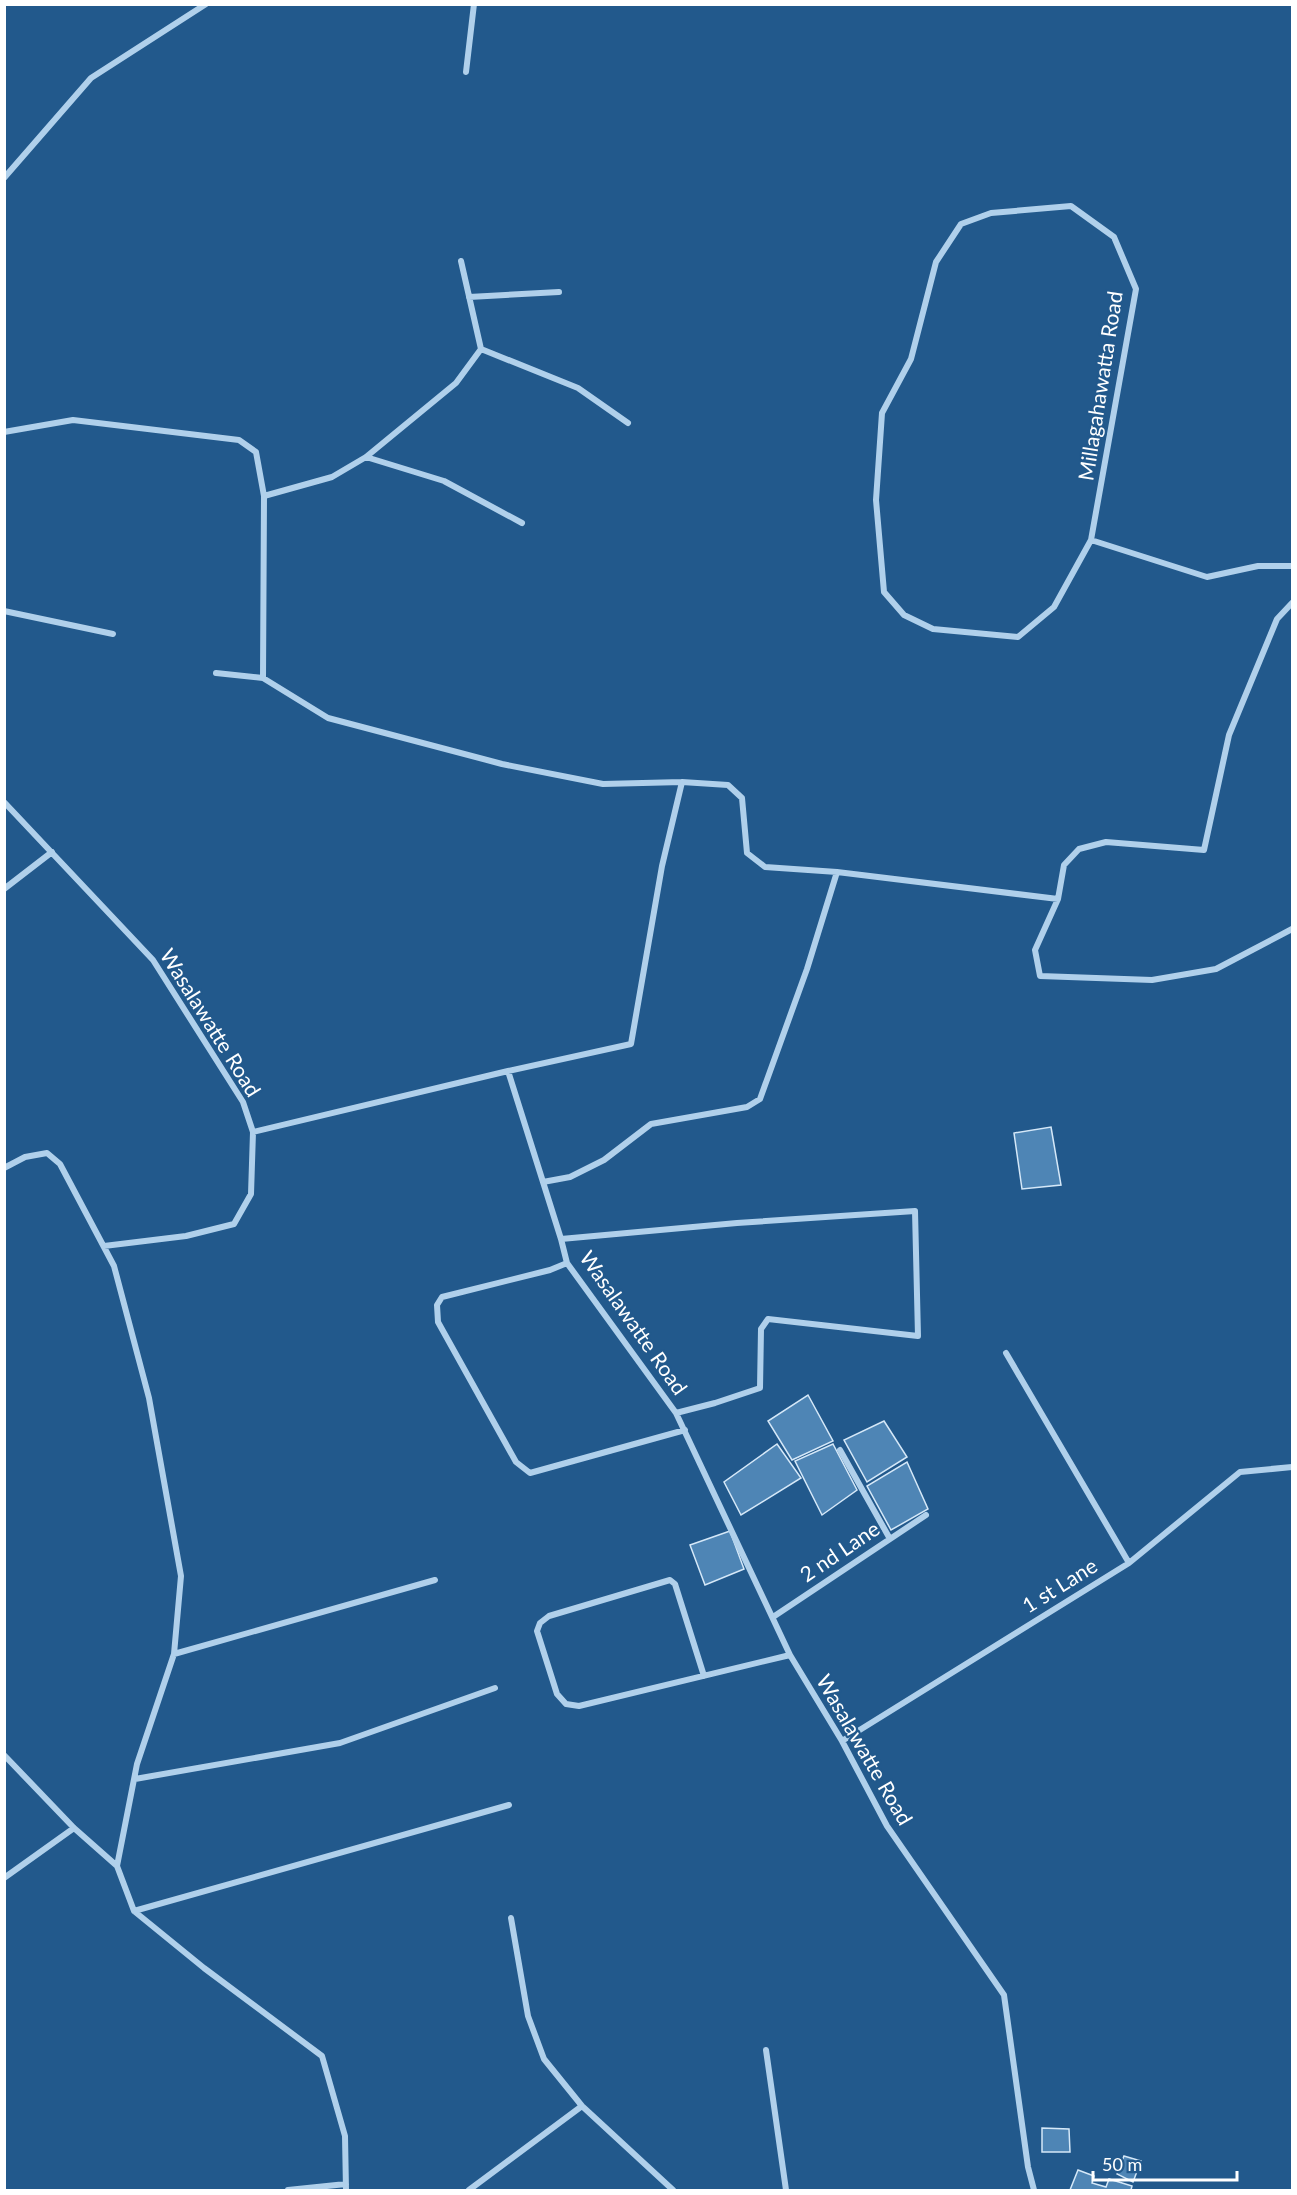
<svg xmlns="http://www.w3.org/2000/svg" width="1297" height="2195" viewBox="0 0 1297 2195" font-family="Lato,sans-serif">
<rect width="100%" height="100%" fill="#22598c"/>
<!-- building -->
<path fill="#4e85b5" stroke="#d5e8f8" stroke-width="1.5" d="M 1051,1127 L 1061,1185 L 1022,1189 L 1014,1133 Z
M 808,1395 L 833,1441 L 792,1460 L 768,1421 Z
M 884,1421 L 907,1457 L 867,1482 L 844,1440 Z
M 777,1444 L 801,1478 L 741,1515 L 724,1482 Z
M 833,1444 L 857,1490 L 822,1515 L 795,1461 Z
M 907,1462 L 928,1509 L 891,1530 L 867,1486 Z
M 730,1531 L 744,1569 L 705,1585 L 690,1545 Z
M 1042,2128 L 1069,2129 L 1070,2152 L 1042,2152 Z
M 1124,2156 L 1141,2161 L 1133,2182 L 1117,2174 Z
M 1078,2170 L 1094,2176 L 1092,2183 L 1106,2187 L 1109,2179 L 1132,2186 L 1131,2190 L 1070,2190 Z"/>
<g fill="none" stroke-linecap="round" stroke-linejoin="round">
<!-- street -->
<path stroke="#b0d0eb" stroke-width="6" d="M 466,72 L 474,4
M 4,178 L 91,78 L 206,4
M 1071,206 L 1114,237 L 1136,289 L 1091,540 L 1054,607 L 1018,637 L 933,629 L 904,615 L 884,592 L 876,500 L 882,413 L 911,359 L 936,262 L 961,224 L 991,213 Z
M 469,297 L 559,292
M 481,349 L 578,388 L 628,423
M 4,432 L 73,420 L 239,440 L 256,452 L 264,496 L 263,678
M 366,457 L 444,481 L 522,523
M 264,496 L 332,477 L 366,457 L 456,383 L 481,349 L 461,261
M 1091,540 L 1207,577 L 1258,566 L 1292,566
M 4,611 L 113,634
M 216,673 L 263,678 L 328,718 L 502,764 L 603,784 L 682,782 L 662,866 L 631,1044 L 508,1071
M 682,782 L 728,785 L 742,798 L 747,853 L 765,867 L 837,872 L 1058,899 L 1035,950 L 1040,976 L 1152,980 L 1216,969 L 1292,929
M 4,802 L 153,960 L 243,1102 L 253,1132 L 508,1071 L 561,1239 L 567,1263 L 676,1413 L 790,1655 L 842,1741 L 887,1826 L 1004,1995 L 1028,2167 L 1034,2190
M 4,889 L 52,852
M 1058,899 L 1064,865 L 1079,849 L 1106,842 L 1204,850 L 1229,735 L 1277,619 L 1292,603
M 4,1168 L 25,1157 L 47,1153 L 60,1164 L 114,1266 L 149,1398 L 181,1576 L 174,1654 L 137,1764 L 117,1866 L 134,1911 L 204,1968 L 322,2056 L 345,2136 L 346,2190
M 543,1182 L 570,1177 L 604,1160 L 651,1124 L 747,1107 L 760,1099 L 807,969 L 837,872
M 561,1239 L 737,1223 L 915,1211 L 918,1336 L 768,1319 L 761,1329 L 760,1388 L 715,1403 L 676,1413
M 104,1246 L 186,1236 L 234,1224 L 251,1194 L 253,1132
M 567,1263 L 550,1270 L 442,1297 L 437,1305 L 438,1322 L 516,1462 L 530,1473 L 685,1430
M 1006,1353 L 1129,1563
M 840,1450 L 890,1539
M 773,1617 L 926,1515
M 174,1654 L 435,1580
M 704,1676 L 675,1584 L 670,1580 L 549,1616 L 540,1623 L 537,1631 L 557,1694 L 566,1704 L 579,1706 L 790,1655
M 842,1741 L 1129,1563 L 1240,1472 L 1292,1467
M 4,1755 L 74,1828 L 117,1866
M 135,1779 L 340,1743 L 495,1688
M 4,1878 L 74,1828
M 134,1911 L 509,1805
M 511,1918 L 528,2016 L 544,2059 L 582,2106 L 673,2190
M 766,2050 L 786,2190
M 288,2190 L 346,2184
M 469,2190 L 582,2106"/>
</g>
<g text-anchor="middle" stroke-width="4.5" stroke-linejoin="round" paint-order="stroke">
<!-- street labels -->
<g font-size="21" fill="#fff" stroke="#22598c">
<text transform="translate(1101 386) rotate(-81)" y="7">Millagahawatta Road</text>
<text transform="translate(210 1023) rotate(58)" y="7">Wasalawatte Road</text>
<text transform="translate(633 1323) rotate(55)" y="7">Wasalawatte Road</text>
<text transform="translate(840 1552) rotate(-34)" y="7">2 nd Lane</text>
<text transform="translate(1060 1586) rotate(-32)" y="7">1 st Lane</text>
<text transform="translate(864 1750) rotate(60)" y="7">Wasalawatte Road</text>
</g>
</g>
<!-- border -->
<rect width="1297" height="2195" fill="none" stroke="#ffffff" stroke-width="12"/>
<!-- scale -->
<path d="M1093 2171v9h144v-9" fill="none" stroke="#ffffff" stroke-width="3"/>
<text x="1102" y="2171" font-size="18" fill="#ffffff" stroke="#22598c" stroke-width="4.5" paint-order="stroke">50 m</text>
</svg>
